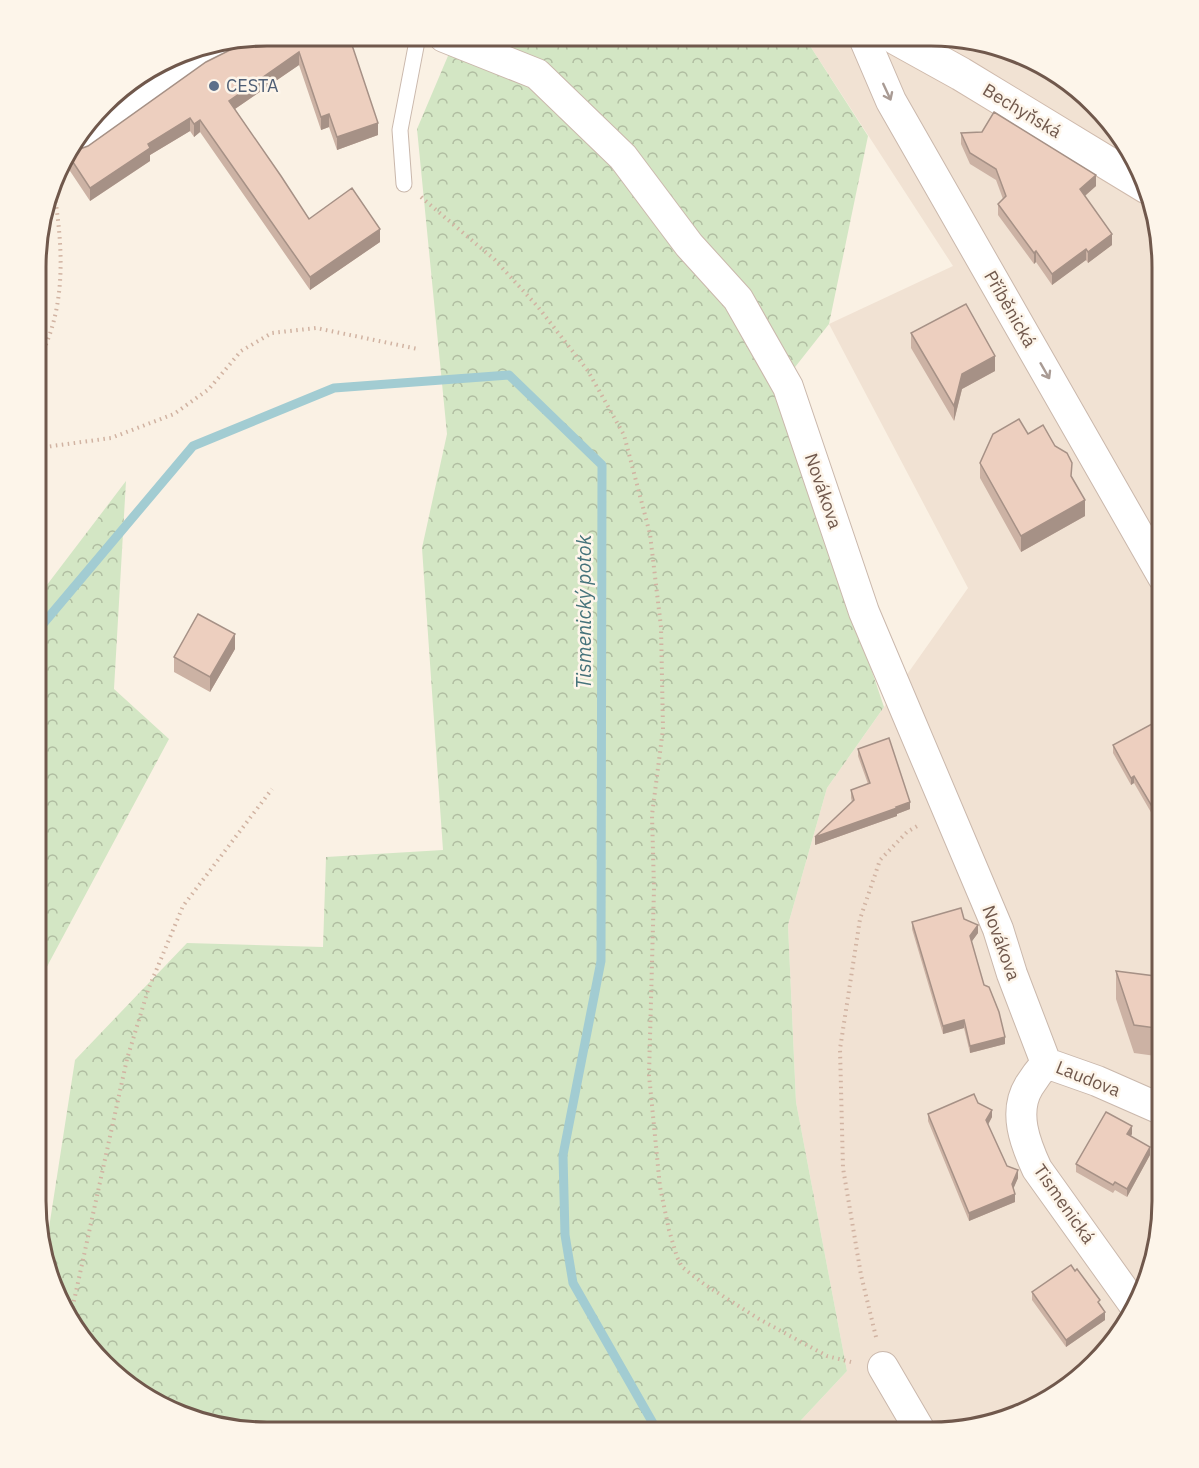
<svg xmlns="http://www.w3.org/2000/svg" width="1199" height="1468" viewBox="0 0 1199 1468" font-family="'IBM Plex Sans',sans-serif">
<defs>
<pattern id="forest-crowns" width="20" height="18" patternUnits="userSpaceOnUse" patternTransform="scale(1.5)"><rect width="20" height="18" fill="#d3e6c4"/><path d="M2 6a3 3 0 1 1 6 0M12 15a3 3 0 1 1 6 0" fill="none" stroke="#b0bda1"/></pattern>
</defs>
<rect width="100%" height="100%" fill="#faf1e4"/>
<!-- residential -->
<path fill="#f1e2d3" d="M 805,38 L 962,38 L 1060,75 L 1132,152 L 1155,208 L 1163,267 L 1162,1216 L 1151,1275 L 1124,1329 L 1047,1401 L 946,1432 L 790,1432 L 847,1371 L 796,1102 L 788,925 L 827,788 L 968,588 L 829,324 L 953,266 Z"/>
<!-- forest -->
<path fill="url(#forest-crowns)" d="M 456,37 L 805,38 L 868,136 L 829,324 L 777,390 L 884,707 L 827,788 L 788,925 L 796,1102 L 847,1371 L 790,1432 L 252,1431 L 193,1420 L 139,1393 L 67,1316 L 44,1260 L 75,1060 L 187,943 L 323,947 L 326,857 L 443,850 L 422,548 L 447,434 L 417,129 Z
M 126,481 L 114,689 L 169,739 L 36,987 L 37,598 Z"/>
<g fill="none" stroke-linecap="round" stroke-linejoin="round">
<!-- stream -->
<path stroke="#a2ccd2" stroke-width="9" d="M 37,631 L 193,446 L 334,388 L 509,375 L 602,465 L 601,961 L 563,1155 L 565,1235 L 573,1283 L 658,1432"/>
<defs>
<path id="lane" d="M 404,184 L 400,130 L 418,36"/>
<path id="street" d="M 444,37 L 537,74 L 623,157 L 689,245 L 738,299 L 788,387 L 864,612 L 998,929 L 1012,974 L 1046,1063
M 864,38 L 891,101 L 1163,577
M 78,145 L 197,60 L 234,42
M 1046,1063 C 1040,1070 1034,1078 1029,1086 C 1013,1112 1025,1143 1037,1169 L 1135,1306
M 1046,1063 L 1097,1081 L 1163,1110
M 883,1367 L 921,1432"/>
<path id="secondary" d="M 896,38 L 961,74 L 1147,187"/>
</defs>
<!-- lane casing -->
<use href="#lane" stroke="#cab8ac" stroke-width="17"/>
<!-- street casing -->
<use href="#street" stroke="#cab8ac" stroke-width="32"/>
<!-- secondary casing -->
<use href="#secondary" stroke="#cfbaac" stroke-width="35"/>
<!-- path -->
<path stroke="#d1b3a2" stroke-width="4" stroke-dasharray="1.5 4.5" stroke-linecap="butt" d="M 421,197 L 495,260 L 538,307 L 588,371 L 624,435 L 650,534 L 661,627 L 663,729 L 652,815 L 654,888 L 649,1075 L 660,1187 L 669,1230 L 677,1257 L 682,1267 L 704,1284 L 759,1319 L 827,1356 L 851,1362
M 38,361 C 67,308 63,248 54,191
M 38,448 L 111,438 L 174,414 L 209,389 L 241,351 L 272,333 L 316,328 L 418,349
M 70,1319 L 127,1059 L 148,990 L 183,906 L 272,789
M 876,1337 L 861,1275 L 843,1168 L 840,1049 L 860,919 L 880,860 L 907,832 L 919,825"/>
<!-- lane -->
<use href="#lane" stroke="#fff" stroke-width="15"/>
<!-- street -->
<use href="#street" stroke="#fff" stroke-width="30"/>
<!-- secondary -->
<use href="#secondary" stroke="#fff" stroke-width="33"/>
</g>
<!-- wall -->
<path fill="#ccb2a4" d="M 349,36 L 378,135 L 337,150 L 329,127 L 321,130 L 299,65 L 235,109 L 309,219 L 380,242 L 310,290 L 200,132 L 194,137 L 190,131 L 150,155 L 150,161 L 90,201 L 66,165 L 66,155 L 67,152 L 80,149 L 88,146 L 206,62 Z
M 961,133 L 1096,186 L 1085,196 L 1112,245 L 1088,263 L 1086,260 L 1052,285 L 1036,262 L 1034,264 L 998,215 L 998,204 L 1003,199 L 996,180 L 970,164 L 961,144 Z
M 911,333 L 995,371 L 962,389 L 954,421 L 911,348 Z
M 1163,424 L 1163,447 L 1157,436 L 1157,428 Z
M 1028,434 L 1072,477 L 1085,516 L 1021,552 L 980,478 L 980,463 Z
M 235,649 L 210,692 L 174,672 L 174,657 Z
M 1163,718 L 1163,833 L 1134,783 L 1131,785 L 1113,753 L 1113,745 Z
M 858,749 L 910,809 L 897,814 L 897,816 L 815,845 L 852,802 L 851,798 L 851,790 L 868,784 L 858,756 Z
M 964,919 L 978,933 L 971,942 L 984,985 L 1005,1044 L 970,1053 L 964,1028 L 943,1034 L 912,929 L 912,922 Z
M 1116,971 L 1163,977 L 1163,1057 L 1134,1053 L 1116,999 Z
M 978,1103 L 992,1117 L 988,1125 L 1007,1166 L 1018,1178 L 1013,1188 L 1015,1202 L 969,1221 L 928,1121 L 928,1114 Z
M 1132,1134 L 1131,1136 L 1150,1155 L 1127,1197 L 1115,1190 L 1113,1193 L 1076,1172 L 1076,1164 Z
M 1075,1271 L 1100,1305 L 1105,1320 L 1066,1347 L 1032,1300 L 1032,1292 Z"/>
<!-- shaded-wall -->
<path fill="#a69186" d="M 299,52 L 299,65 L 229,113 L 229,101 Z
M 329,114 L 329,127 L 321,130 L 321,117 Z
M 190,118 L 190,131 L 150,155 L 150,161 L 90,201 L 90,188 L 148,144 Z
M 200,120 L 200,132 L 194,137 L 194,124 Z
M 378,123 L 378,135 L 337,150 L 337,137 Z
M 1096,175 L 1096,186 L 1080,200 L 1080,189 Z
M 380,229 L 380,242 L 310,290 L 310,277 Z
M 1112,234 L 1112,245 L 1088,263 L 1088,252 Z
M 1086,249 L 1086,260 L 1052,285 L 1052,274 Z
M 1036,251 L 1036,262 L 1034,264 L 1034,253 Z
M 995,356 L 995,371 L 962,389 L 954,421 L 954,406 L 962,374 Z
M 1085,500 L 1085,516 L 1021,552 L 1021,536 Z
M 235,634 L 235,649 L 210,692 L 210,677 Z
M 1134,776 L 1134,783 L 1131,785 L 1131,778 Z
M 910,802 L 910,809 L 897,814 L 897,816 L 815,845 L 815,837 Z
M 978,925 L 978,933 L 970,944 L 970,936 Z
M 964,1020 L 964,1028 L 943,1034 L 943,1026 Z
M 1005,1037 L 1005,1044 L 970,1053 L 970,1046 Z
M 992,1110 L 992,1117 L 986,1128 L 986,1120 Z
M 1132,1126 L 1132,1134 L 1127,1142 L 1127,1134 Z
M 1150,1147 L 1150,1155 L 1127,1197 L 1127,1189 Z
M 1018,1170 L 1018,1178 L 1012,1192 L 1012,1184 Z
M 1015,1194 L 1015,1202 L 969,1221 L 969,1213 Z
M 1105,1312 L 1105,1320 L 1066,1347 L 1066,1340 Z"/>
<!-- building -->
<path fill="#edcfbf" stroke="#a69186" stroke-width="1.5" d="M 268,36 L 349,36 L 378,123 L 337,137 L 329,114 L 321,117 L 299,52 L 229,101 L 281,176 L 309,219 L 352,188 L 380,229 L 310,277 L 200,120 L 194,124 L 190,118 L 148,144 L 150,148 L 90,188 L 67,153 L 72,148 L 80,149 L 88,146 L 206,62 L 242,44 L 248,39 Z
M 994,112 L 1096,175 L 1080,189 L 1112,234 L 1088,252 L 1086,249 L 1052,274 L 1036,251 L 1034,253 L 998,204 L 1006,196 L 996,169 L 970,153 L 961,133 L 982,132 Z
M 966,304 L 995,356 L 962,374 L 954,406 L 911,333 Z
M 1019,419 L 1028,434 L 1043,425 L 1055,446 L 1067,453 L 1072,463 L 1071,476 L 1085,500 L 1021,536 L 980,463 L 993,434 Z
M 1163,424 L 1163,439 L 1157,428 Z
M 198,614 L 235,634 L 210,677 L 174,657 Z
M 1163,718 L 1163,825 L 1134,776 L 1131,778 L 1113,745 Z
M 889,738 L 910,802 L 896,807 L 897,808 L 815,837 L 854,800 L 851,790 L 870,783 L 858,749 Z
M 961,908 L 964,919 L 978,925 L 970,936 L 984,985 L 989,987 L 999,1012 L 1005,1037 L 970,1046 L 964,1020 L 943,1026 L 912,922 Z
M 1116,971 L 1163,977 L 1163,1029 L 1134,1025 Z
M 974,1094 L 978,1103 L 992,1110 L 986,1120 L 1007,1166 L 1018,1170 L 1012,1184 L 1015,1194 L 969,1213 L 928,1114 Z
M 1106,1112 L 1132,1126 L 1127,1134 L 1150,1147 L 1127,1189 L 1115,1182 L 1113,1185 L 1076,1164 Z
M 1071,1265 L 1075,1271 L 1077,1269 L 1100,1300 L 1098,1302 L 1105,1312 L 1066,1340 L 1032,1292 Z"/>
<!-- one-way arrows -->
<defs><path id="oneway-shaft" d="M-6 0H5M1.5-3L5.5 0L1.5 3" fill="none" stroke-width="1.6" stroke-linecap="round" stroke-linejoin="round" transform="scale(1.5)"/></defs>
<g stroke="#a99b94">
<use href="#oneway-shaft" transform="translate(887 92) rotate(65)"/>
<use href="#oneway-shaft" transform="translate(1045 371) rotate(60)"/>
</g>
<!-- markers -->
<circle fill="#5c6f8a" stroke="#fdf5ea" stroke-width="2" cx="214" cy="86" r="6"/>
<g text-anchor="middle" stroke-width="5" stroke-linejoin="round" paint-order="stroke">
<!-- service labels -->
<g font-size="18" fill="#4e5e75" stroke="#fdf5ea" text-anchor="start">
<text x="226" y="92">CESTA</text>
</g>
<!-- street labels -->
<g font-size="18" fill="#70584c" stroke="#fdf5ea">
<text transform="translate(1022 111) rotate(31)" y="6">Bechyňská</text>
<text transform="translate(1010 309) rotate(60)" y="6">Příběnická</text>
<text transform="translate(823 491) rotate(71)" y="6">Novákova</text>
<text transform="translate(1001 943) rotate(70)" y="6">Novákova</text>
<text transform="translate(1088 1079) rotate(22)" y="6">Laudova</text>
<text transform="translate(1064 1204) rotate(55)" y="6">Tismenická</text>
</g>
<!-- water labels -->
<g font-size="20" font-style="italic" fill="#45737b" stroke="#fdf5ea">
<text transform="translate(584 612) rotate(-90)" y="7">Tismenický potok</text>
</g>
</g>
<!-- crop -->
<path d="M0 0H1199V1468H0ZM267 46H931A221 221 0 0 1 1152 267V1201A221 221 0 0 1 931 1422H267A221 221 0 0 1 46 1201V267A221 221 0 0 1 267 46Z" fill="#fdf5ea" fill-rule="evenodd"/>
<path fill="none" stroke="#70584c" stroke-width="3" d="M267 46H931A221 221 0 0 1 1152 267V1201A221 221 0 0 1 931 1422H267A221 221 0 0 1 46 1201V267A221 221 0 0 1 267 46Z"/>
</svg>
